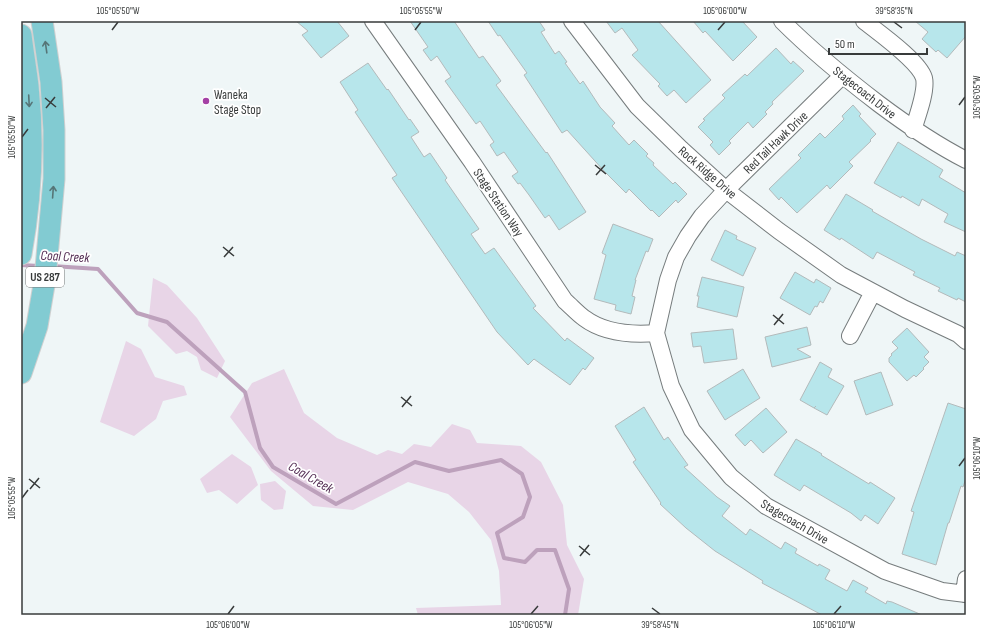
<svg xmlns="http://www.w3.org/2000/svg" width="987" height="636" viewBox="0 0 987 636" font-family="'Sofia Sans Condensed',sans-serif">
<rect width="100%" height="100%" fill="#eff6f7"/>
<!-- green -->
<path fill="#e8d5e7" d="M 153,278 L 167,285 L 197,318 L 225,361 L 217,378 L 201,370 L 197,357 L 187,351 L 176,354 L 148,326 Z
M 126,341 L 141,349 L 155,377 L 184,386 L 187,395 L 163,401 L 156,419 L 134,436 L 100,422 Z
M 284,369 L 304,413 L 337,438 L 377,455 L 388,450 L 402,454 L 414,444 L 431,447 L 452,424 L 470,430 L 477,443 L 521,446 L 541,462 L 563,505 L 567,545 L 584,579 L 578,615 L 418,615 L 416,608 L 501,605 L 499,571 L 491,540 L 469,512 L 448,494 L 408,482 L 353,510 L 313,506 L 271,471 L 230,417 L 252,383 Z
M 232,454 L 251,467 L 258,485 L 237,504 L 219,490 L 207,493 L 200,479 Z
M 275,481 L 286,491 L 283,509 L 274,510 L 261,500 L 260,484 Z"/>
<g fill="none" stroke-linecap="round" stroke-linejoin="round">
<!-- stream -->
<path stroke="#bda1bc" stroke-width="4" d="M 21,265 L 39,266
M 52,266 L 98,269 L 137,313 L 167,322 L 245,392 L 260,448 L 273,467 L 336,504 L 415,462 L 449,471 L 501,460 L 522,474 L 530,497 L 523,517 L 497,533 L 504,558 L 525,562 L 537,550 L 555,550 L 569,589 L 565,615"/>
</g>
<!-- building -->
<path fill="#b7e6eb" stroke="#b3babb" d="M 296,21 L 337,21 L 349,36 L 321,58 L 302,35 L 308,31 Z
M 410,21 L 454,21 L 479,58 L 483,56 L 501,81 L 496,85 L 546,153 L 547,152 L 586,212 L 559,230 L 549,215 L 545,218 L 529,195 L 520,183 L 518,184 L 512,176 L 518,172 L 504,152 L 497,156 L 490,145 L 494,142 L 480,121 L 476,124 L 445,81 L 451,77 L 437,56 L 431,61 L 423,50 L 428,47 Z
M 488,21 L 539,21 L 545,30 L 541,32 L 555,54 L 559,51 L 567,62 L 565,63 L 580,84 L 583,81 L 600,107 L 615,123 L 612,126 L 629,145 L 634,140 L 648,154 L 646,156 L 654,163 L 653,165 L 673,184 L 675,182 L 687,194 L 678,203 L 676,200 L 659,217 L 652,210 L 651,211 L 629,189 L 626,193 L 604,171 L 567,130 L 562,133 L 524,75 L 527,73 L 500,35 L 498,36 Z
M 606,21 L 658,21 L 711,80 L 686,103 L 674,90 L 667,96 L 658,86 L 660,84 L 632,55 L 638,50 L 622,28 L 615,33 Z
M 693,21 L 742,21 L 757,37 L 733,61 L 705,31 L 703,33 Z
M 915,21 L 966,21 L 966,36 L 947,58 L 938,50 L 936,52 L 922,39 L 928,32 Z
M 776,48 L 791,64 L 793,61 L 804,71 L 772,102 L 773,104 L 765,112 L 767,114 L 753,128 L 748,122 L 729,141 L 731,143 L 719,155 L 710,145 L 713,142 L 698,127 L 705,120 L 703,119 L 725,98 L 722,95 L 745,74 L 747,76 Z
M 368,63 L 387,90 L 388,89 L 409,120 L 410,119 L 419,132 L 411,137 L 424,157 L 430,153 L 447,178 L 445,180 L 479,229 L 471,234 L 485,254 L 494,248 L 536,306 L 533,308 L 565,341 L 567,338 L 594,358 L 585,370 L 583,368 L 570,385 L 534,359 L 528,365 L 497,332 L 392,178 L 397,175 L 355,112 L 358,110 L 340,82 Z
M 853,105 L 861,114 L 859,116 L 876,134 L 870,140 L 871,141 L 849,162 L 853,166 L 830,189 L 827,185 L 797,213 L 781,197 L 779,200 L 769,189 L 801,158 L 798,155 L 820,133 L 825,138 L 844,119 L 842,116 Z
M 898,142 L 943,170 L 939,177 L 966,193 L 966,232 L 944,222 L 948,214 L 922,199 L 919,206 L 902,196 L 901,198 L 874,183 Z
M 846,194 L 873,210 L 872,211 L 921,239 L 955,256 L 957,252 L 966,256 L 966,302 L 958,298 L 957,300 L 938,291 L 940,288 L 913,275 L 915,272 L 877,252 L 873,259 L 841,238 L 840,240 L 824,230 Z
M 613,224 L 653,239 L 648,252 L 646,251 L 635,280 L 636,280 L 632,296 L 635,297 L 631,314 L 615,310 L 616,305 L 594,299 L 606,255 L 602,253 Z
M 725,230 L 737,236 L 736,239 L 756,248 L 743,276 L 711,260 Z
M 795,272 L 814,283 L 816,279 L 831,288 L 823,303 L 820,301 L 817,307 L 815,306 L 810,315 L 780,298 Z
M 702,277 L 744,287 L 737,317 L 697,307 L 699,296 L 697,296 Z
M 807,327 L 811,345 L 797,349 L 811,357 L 772,367 L 765,337 Z
M 907,328 L 929,352 L 924,357 L 929,362 L 923,368 L 924,369 L 916,377 L 914,375 L 907,381 L 889,362 L 889,358 L 892,355 L 891,354 L 898,348 L 892,342 Z
M 733,329 L 737,359 L 704,363 L 701,346 L 693,347 L 691,333 Z
M 820,362 L 832,369 L 828,377 L 844,386 L 827,415 L 814,408 L 816,406 L 814,408 L 800,400 Z
M 743,369 L 760,398 L 725,420 L 707,391 Z
M 881,372 L 893,405 L 866,415 L 854,381 Z
M 948,403 L 966,409 L 966,478 L 963,487 L 961,486 L 949,523 L 948,523 L 936,565 L 902,554 L 914,512 L 911,511 Z
M 644,407 L 664,440 L 668,437 L 688,465 L 684,467 L 717,497 L 730,506 L 722,516 L 746,535 L 750,529 L 781,549 L 785,542 L 797,549 L 795,553 L 818,566 L 819,564 L 830,570 L 825,579 L 847,591 L 853,580 L 868,588 L 865,592 L 886,604 L 887,601 L 892,602 L 922,615 L 822,615 L 762,583 L 763,581 L 715,551 L 686,528 L 660,504 L 661,503 L 633,462 L 636,460 L 615,426 Z
M 766,408 L 787,432 L 763,453 L 751,440 L 745,446 L 735,435 Z
M 796,439 L 822,454 L 821,455 L 869,484 L 870,482 L 895,498 L 878,524 L 865,515 L 861,521 L 851,513 L 804,485 L 800,491 L 774,475 Z"/>
<g fill="none" stroke-linecap="round" stroke-linejoin="round">
<defs>
<path id="minor" d="M 373,21 L 472,162 L 565,301 C 571,306 577,313 584,318 C 604,333 632,335 656,333
M 572,21 L 637,106 L 681,149 L 726,190 L 779,231 L 841,275 L 905,309 L 958,334 L 966,341
M 782,21 C 812,51 845,78 879,104 C 907,125 935,144 966,160
M 864,21 C 879,33 919,61 924,78 C 927,91 917,117 913,130
M 842,76 L 726,190 L 702,216 L 688,236 L 676,257 L 668,280 L 656,333 L 671,386 L 692,430 L 731,477 L 766,506 L 885,571 L 942,591 L 966,594
M 850,336 L 873,292
M 964,594 L 966,579"/>
<path id="major" d="M 21,35 C 23,52 26,69 28,86 C 34,142 31,199 21,254
M 21,373 L 37,326 L 45,279 L 54,179 L 54,130 L 51,82 L 42,21"/>
</defs>
<!-- minor casing -->
<use href="#minor" stroke="#767c7d" stroke-width="18"/>
<!-- major casing -->
<use href="#major" stroke="#cfd0d0" stroke-width="23"/>
<!-- minor -->
<use href="#minor" stroke="#fff" stroke-width="16"/>
<!-- major -->
<use href="#major" stroke="#82cbd2" stroke-width="21"/>
</g>
<!-- one-way arrows -->
<defs><path id="oneway-shaft" d="M-6 0H5M1.5-3L5.5 0L1.5 3" fill="none" stroke-width="1.6" stroke-linecap="round" stroke-linejoin="round"/></defs>
<g stroke="#567577">
<use href="#oneway-shaft" transform="translate(46 47) rotate(-98)"/>
<use href="#oneway-shaft" transform="translate(29 101) rotate(87)"/>
<use href="#oneway-shaft" transform="translate(53 192) rotate(-86)"/>
</g>
<!-- ticks -->
<path fill="none" stroke="#383b3b" stroke-width="1.5" d="M 894,22 L 902,28M 112,30 L 118,22M 415,30 L 421,22M 718,30 L 725,22M 45,98 L 56,107M 959,105 L 965,97M 46,108 L 55,97M 22,137 L 28,129M 595,165 L 606,174M 596,175 L 605,165M 223,247 L 234,256M 224,257 L 233,247M 773,315 L 784,324M 774,325 L 783,314M 401,397 L 412,406M 402,407 L 411,396M 959,466 L 965,458M 29,479 L 40,488M 30,489 L 39,478M 22,498 L 28,490M 579,546 L 590,555M 580,556 L 589,545M 652,608 L 660,614M 228,614 L 234,606M 531,614 L 538,606M 834,614 L 841,606"/>
<!-- markers -->
<circle fill="#a440a5" stroke="#fff" stroke-width="1.5" cx="206" cy="101" r="4"/>
<g text-anchor="middle" stroke-width="3.5" stroke-linejoin="round" paint-order="stroke">
<!-- shield labels -->
<rect fill="#fff" stroke="#747676" stroke-width="1" x="26" y="267" width="38" height="20" rx="3"/>
<g font-size="12" font-weight="bold" fill="#383b3b">
<text x="45" y="281">US 287</text>
</g>
<!-- street labels -->
<g font-size="13" fill="#383b3b" stroke="#fff">
<text transform="translate(865 92) rotate(38)" y="5">Stagecoach Drive</text>
<text transform="translate(775 142) rotate(-44)" y="5">Red Tail Hawk Drive</text>
<text transform="translate(708 172) rotate(41)" y="5">Rock Ridge Drive</text>
<text transform="translate(499 202) rotate(56)" y="5">Stage Station Way</text>
<text transform="translate(795 521) rotate(30)" y="5">Stagecoach Drive</text>
</g>
<!-- poi labels -->
<g font-size="13" fill="#383b3b" stroke="#fff" text-anchor="start">
<text x="214" y="99">Waneka<tspan x="214" dy="15">Stage Stop</tspan></text>
</g>
<!-- water labels -->
<g font-size="14" font-style="italic" fill="#542e54" stroke="#fff">
<text transform="translate(65 256) rotate(3)" y="5">Coal Creek</text>
<text transform="translate(311 477) rotate(30)" y="5">Coal Creek</text>
</g>
</g>
<!-- border -->
<rect width="987" height="636" fill="none" stroke="#ffffff" stroke-width="44"/>
<!-- scale -->
<path d="M829 48v6h98v-6" fill="none" stroke="#383b3b" stroke-width="2"/>
<text x="835" y="48" font-size="12" fill="#383b3b" stroke="#ffffff" stroke-width="3" paint-order="stroke">50 m</text>
<rect x="22" y="22" width="943" height="592" fill="none" stroke="#383b3b" stroke-width="1.5"/>
<g font-size="10" text-anchor="middle" fill="#383b3b">
<text x="118" y="14">105°05'50"W</text>
<text x="421" y="14">105°05'55"W</text>
<text x="725" y="14">105°06'00"W</text>
<text x="894" y="14">39°58'35"N</text>
<text transform="translate(976 97) rotate(-90)" y="4">105°06'05"W</text>
<text transform="translate(11 137) rotate(-90)" y="4">105°05'50"W</text>
<text transform="translate(976 458) rotate(-90)" y="4">105°06'10"W</text>
<text transform="translate(11 498) rotate(-90)" y="4">105°05'55"W</text>
<text x="228" y="628">105°06'00"W</text>
<text x="531" y="628">105°06'05"W</text>
<text x="660" y="628">39°58'45"N</text>
<text x="834" y="628">105°06'10"W</text>
</g>
</svg>
